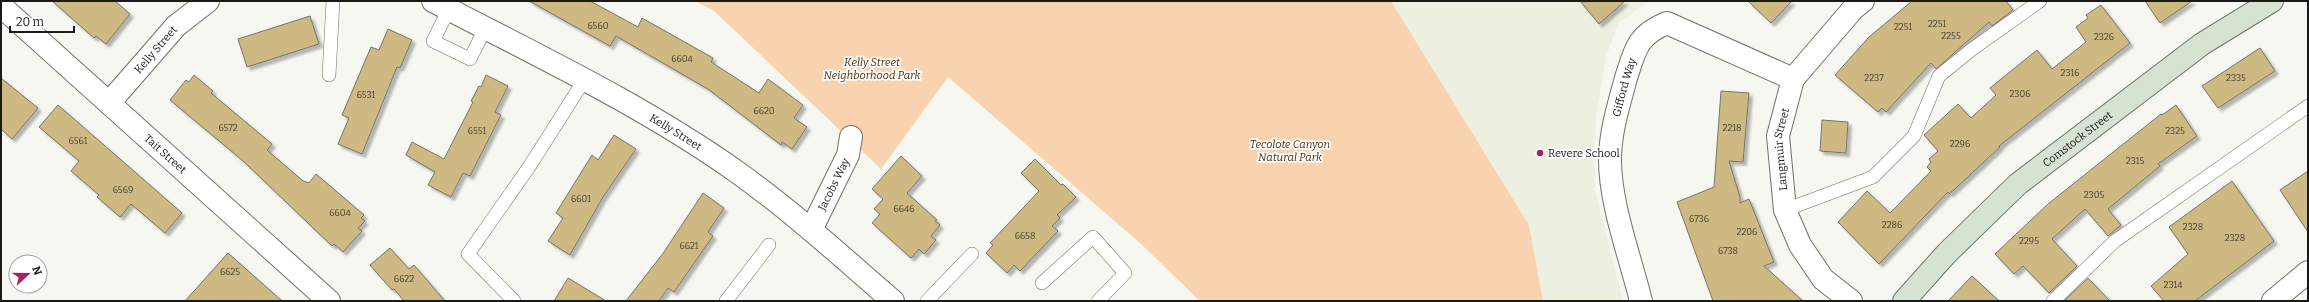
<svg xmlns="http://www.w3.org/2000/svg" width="2309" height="302" viewBox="0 0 2309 302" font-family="Bitter,serif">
<defs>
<filter id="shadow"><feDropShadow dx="3.5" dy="3.5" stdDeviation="1" flood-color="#0004"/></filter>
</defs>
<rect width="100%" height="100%" fill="#f6f7f0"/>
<!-- built -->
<path fill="#edf0e1" d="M 1391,1 L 1654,1 L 1648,2 L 1619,22 L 1606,57 L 1596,117 L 1595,190 L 1623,301 L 1543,301 L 1529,225 Z"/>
<!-- green -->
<path fill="#f9d3af" d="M 695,1 L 1391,1 L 1529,225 L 1543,301 L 1200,301 L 1140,243 L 948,77 L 881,169 L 714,11 Z"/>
<!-- building -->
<path fill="#ceb983" stroke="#76746d" filter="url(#shadow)" d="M 52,1 L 115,1 L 130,14 L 106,44 L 96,36 L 94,38 Z
M 529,1 L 590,1 L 638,27 L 642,18 L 713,58 L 711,62 L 759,93 L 768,79 L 803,105 L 794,118 L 807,127 L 792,149 L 782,142 L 781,145 L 708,89 L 616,36 L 610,46 Z
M 1580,1 L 1625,1 L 1599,24 Z
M 1748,1 L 1792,1 L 1771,23 Z
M 1912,1 L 2006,1 L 2013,10 L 1992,26 L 1989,22 L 1936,69 L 1931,63 L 1886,112 L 1882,108 L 1878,112 L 1835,75 L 1869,37 Z
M 2145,1 L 2192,1 L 2160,23 Z
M 2101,5 L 2130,43 L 1999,146 L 2000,147 L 1956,188 L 1949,194 L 1948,192 L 1879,264 L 1838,222 L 1867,191 L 1890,213 L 1931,171 L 1927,167 L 1931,162 L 1929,159 L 1938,151 L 1924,135 L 1958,104 L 1971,118 L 1996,95 L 1990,88 L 2037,50 L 2052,69 L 2086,42 L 2076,27 L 2088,18 L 2086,15 Z
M 310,16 L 319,44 L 247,67 L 238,39 Z
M 388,29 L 412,40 L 400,68 L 397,67 L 362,154 L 338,144 L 349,118 L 342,115 L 371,47 L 379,50 Z
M 2260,48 L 2275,71 L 2218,108 L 2202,86 Z
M 194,75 L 213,91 L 211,93 L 272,144 L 267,150 L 303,181 L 309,183 L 316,174 L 364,215 L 361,218 L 365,221 L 358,228 L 362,231 L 343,252 L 334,244 L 332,246 L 242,160 L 170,100 L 186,80 L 189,82 Z
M 486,75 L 508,86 L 495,112 L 501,115 L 470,176 L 463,173 L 451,197 L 428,185 L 435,172 L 406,155 L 412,142 L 444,159 L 473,102 L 471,101 L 479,86 L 481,87 Z
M 1,78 L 38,108 L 12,139 L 1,129 Z
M 1721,91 L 1749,93 L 1743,162 L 1729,161 L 1740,197 L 1740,203 L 1749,199 L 1774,262 L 1764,266 L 1803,301 L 1713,301 L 1677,202 L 1714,187 Z
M 58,105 L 182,213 L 165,233 L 131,204 L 120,217 L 97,197 L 99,195 L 71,171 L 79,161 L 39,127 Z
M 2176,105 L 2197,136 L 2158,164 L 2160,166 L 2108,209 L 2121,225 L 2108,236 L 2085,209 L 2052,239 L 2077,266 L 2049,293 L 2023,266 L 2014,274 L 1995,254 L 2048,204 L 2161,114 L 2162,115 Z
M 1822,120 L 1848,122 L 1846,153 L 1820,151 Z
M 614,135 L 636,149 L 603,197 L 570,255 L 548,241 L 563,218 L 556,213 L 592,155 L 598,160 Z
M 901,156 L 922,176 L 907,193 L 937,220 L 935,221 L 940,225 L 931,236 L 936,240 L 924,254 L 919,249 L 911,258 L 872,223 L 880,214 L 874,209 L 883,199 L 872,189 Z
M 1035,159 L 1061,185 L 1063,184 L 1076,197 L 1057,215 L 1060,218 L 1052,226 L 1058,231 L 1020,271 L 1014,265 L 1007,273 L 986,253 L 993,245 L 990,243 L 1039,191 L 1021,173 Z
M 2308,171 L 2308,232 L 2280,190 Z
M 2232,181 L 2274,241 L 2195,301 L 2164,301 L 2151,286 L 2188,254 L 2169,227 Z
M 703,193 L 724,208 L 708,232 L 713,236 L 674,292 L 668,288 L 659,301 L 626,301 L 664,252 Z
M 390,248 L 409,269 L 414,265 L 445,301 L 404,301 L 394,289 L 392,290 L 370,265 Z
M 228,253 L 282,301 L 185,301 Z
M 1972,276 L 1999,301 L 1948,301 Z
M 568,278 L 606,301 L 554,301 Z
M 2088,278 L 2110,301 L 2064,301 Z"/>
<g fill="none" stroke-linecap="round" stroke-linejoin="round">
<defs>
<path id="lane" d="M 449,9 L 433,41 L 470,59 L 485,29
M 329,75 L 333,1
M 1785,210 L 1873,177 L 1914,136 L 1939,76 L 1971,50 L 2040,1
M 1042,283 L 1093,237 L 1125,273 L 1098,301
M 514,301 L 468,254 L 529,167 L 585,79
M 726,301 L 769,245
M 927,301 L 972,254
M 2053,301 L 2115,241 L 2308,106"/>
<g id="street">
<path id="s1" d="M 433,1 C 536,55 641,104 737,172 C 792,211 842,257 893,301"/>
<path id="s2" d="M 1,6 L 329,301"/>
<path id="s3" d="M 109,103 L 176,26 L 208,1"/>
<path id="s4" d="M 811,230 L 848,155 L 851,137"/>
<path id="s5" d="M 1641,301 C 1630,256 1609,202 1610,156 C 1611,129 1619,104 1626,78 C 1635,50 1637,35 1667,23 L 1793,79"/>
<path id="s6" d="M 1851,301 L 1823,279 L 1800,245 L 1785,210 L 1778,136 L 1793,79 L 1853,9 L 1863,1"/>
<path d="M 2273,301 L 2308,272"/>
</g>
<g id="secondary">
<path id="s7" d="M 1904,301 L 1947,253 L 2018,184 L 2202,44 L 2272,1"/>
</g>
</defs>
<!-- lane casing -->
<use href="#lane" stroke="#70716a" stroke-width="14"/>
<!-- street casing -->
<use href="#street" stroke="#70716a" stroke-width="24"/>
<!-- secondary casing -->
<use href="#secondary" stroke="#70716a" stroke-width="24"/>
<!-- lane -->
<use href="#lane" stroke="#fff" stroke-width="13"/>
<!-- street -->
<use href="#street" stroke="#fff" stroke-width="22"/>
<!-- secondary -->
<use href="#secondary" stroke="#d6e3d3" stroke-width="22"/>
</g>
<!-- markers -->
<circle fill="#a5206b" stroke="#fff" stroke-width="1.5" cx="1540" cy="153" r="4"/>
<g text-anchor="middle" stroke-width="3.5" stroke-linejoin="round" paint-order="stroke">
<!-- number labels -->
<g font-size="9" fill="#464131">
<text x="1937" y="27">2251</text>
<text x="598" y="29">6560</text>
<text x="1903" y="30">2251</text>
<text x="1951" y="39">2255</text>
<text x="2104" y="40">2326</text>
<text x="682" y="62">6604</text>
<text x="2070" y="76">2316</text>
<text x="1874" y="81">2237</text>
<text x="2236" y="81">2335</text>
<text x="2020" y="97">2306</text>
<text x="366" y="98">6531</text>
<text x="764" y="114">6620</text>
<text x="228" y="131">6572</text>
<text x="1732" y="131">2218</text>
<text x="477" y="134">6551</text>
<text x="2175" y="134">2325</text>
<text x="78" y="144">6561</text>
<text x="1960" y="147">2296</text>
<text x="2135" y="164">2315</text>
<text x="123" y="193">6569</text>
<text x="2094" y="198">2305</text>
<text x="581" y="202">6601</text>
<text x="904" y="212">6646</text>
<text x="340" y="216">6604</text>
<text x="1699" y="222">6736</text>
<text x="1892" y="228">2286</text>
<text x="2193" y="230">2328</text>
<text x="1747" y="235">2206</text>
<text x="1025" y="239">6658</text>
<text x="2235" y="241">2328</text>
<text x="2029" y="244">2295</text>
<text x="689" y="249">6621</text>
<text x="1728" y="254">6738</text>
<text x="230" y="275">6625</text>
<text x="404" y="282">6622</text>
<text x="2173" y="288">2314</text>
</g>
<!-- street labels -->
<g font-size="11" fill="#191916" stroke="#fff">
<text dy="4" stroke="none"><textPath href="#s3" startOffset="71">Kelly Street</textPath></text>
<text dy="4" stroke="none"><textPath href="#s5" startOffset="219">Gifford Way</textPath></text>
<text dy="4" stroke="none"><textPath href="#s1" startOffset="276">Kelly Street</textPath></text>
<text dy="4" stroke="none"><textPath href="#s7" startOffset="238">Comstock Street</textPath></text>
<text dy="4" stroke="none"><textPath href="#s6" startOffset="176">Langmuir Street</textPath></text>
<text dy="4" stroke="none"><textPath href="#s2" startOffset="221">Tait Street</textPath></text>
<text dy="4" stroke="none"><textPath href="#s4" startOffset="51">Jacobs Way</textPath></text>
</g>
<!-- park labels -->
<g font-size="11" font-style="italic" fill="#4c2e0d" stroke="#fff">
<text x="872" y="66">Kelly Street<tspan x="872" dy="13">Neighborhood Park</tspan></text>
<text x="1290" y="148">Tecolote Canyon<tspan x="1290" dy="13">Natural Park</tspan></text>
</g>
<!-- poi labels -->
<g font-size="11" fill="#191916" stroke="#fff" text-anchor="start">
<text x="1548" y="157">Revere School</text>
</g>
</g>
<!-- border -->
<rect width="2309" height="302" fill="none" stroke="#191916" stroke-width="4"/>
<!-- north arrow -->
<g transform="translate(28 274) rotate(69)"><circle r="19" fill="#ffffff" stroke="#a3a3a2"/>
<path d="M0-3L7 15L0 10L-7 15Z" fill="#a5206b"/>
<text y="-6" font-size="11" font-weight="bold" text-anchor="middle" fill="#191916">N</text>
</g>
<!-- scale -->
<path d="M10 26v6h64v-6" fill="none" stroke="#191916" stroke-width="2"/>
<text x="16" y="26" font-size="12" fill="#191916" stroke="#ffffff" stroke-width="3" paint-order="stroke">20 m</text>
</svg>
